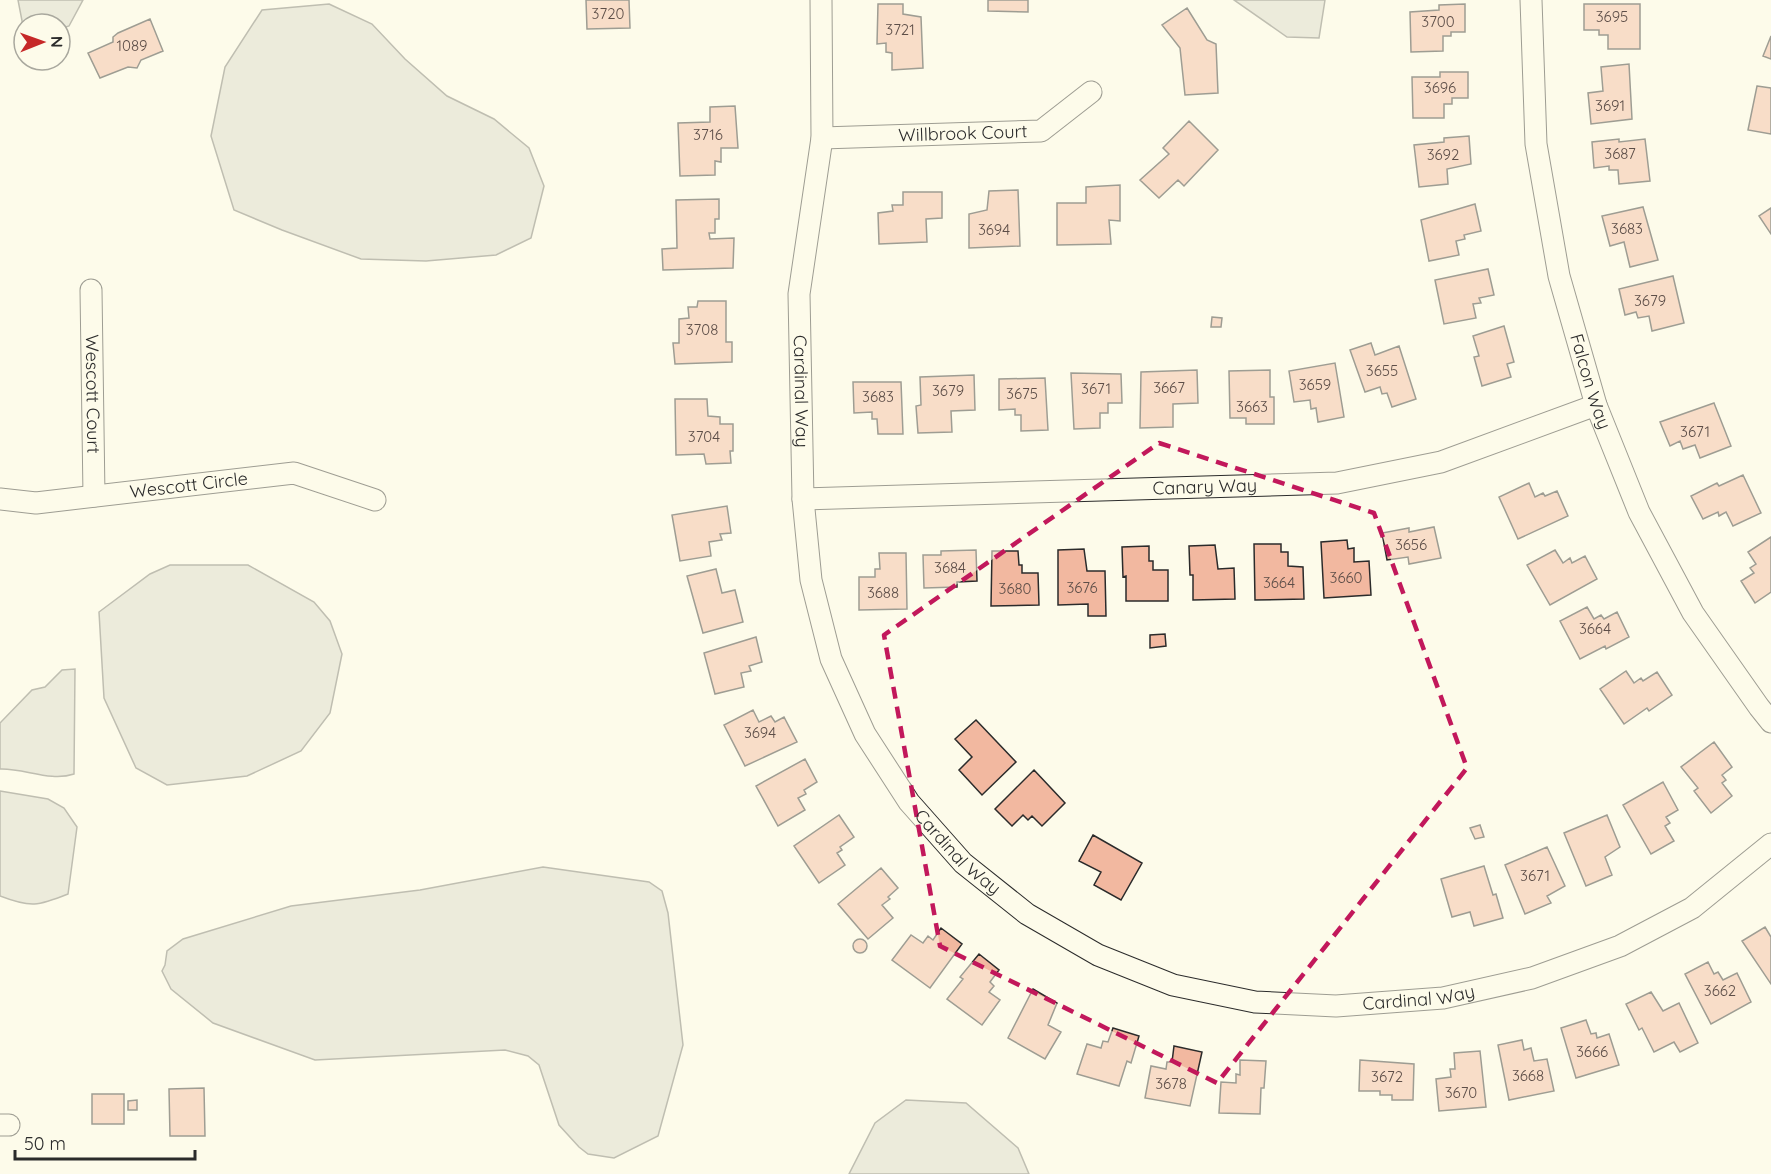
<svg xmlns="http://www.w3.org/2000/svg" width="1771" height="1174" viewBox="0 0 1771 1174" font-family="Quicksand,sans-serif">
<rect width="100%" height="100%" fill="#fdfbea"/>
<!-- water -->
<path fill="#d8d7c9" stroke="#74746e" stroke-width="1.5" d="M 18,0 L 83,0 L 69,26 L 60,29 L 60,24 L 24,24 L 23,26 Z
M 1234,0 L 1325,0 L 1319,38 L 1287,37 Z
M 329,4 L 372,24 L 405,59 L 447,96 L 494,119 L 529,148 L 544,186 L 531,238 L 496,255 L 426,261 L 361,259 L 282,230 L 234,210 L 211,136 L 225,67 L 262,10 Z
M 170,565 L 248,565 L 314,602 L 330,621 L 342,654 L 330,713 L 301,751 L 247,776 L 167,785 L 136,768 L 104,698 L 99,612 L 150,574 Z
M 75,669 L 74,774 C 50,782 24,768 0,769 L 0,723 L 32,690 L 45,687 L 62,670 Z
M 0,791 L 48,799 L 64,808 L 77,827 L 68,894 C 38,906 31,908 0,896 Z
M 543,867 L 649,882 L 662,891 L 668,913 L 683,1045 L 658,1136 L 614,1158 L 588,1154 L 579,1147 L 559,1125 L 539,1065 L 528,1056 L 505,1050 L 315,1060 L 213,1023 L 171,989 L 162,971 L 165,965 L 167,951 L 183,939 L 291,906 L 420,890 Z
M 906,1100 L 966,1103 L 1018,1148 L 1029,1174 L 849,1174 L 875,1123 Z"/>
<!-- building -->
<path fill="#f2b8a0" stroke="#2b2b2b" stroke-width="1.5" d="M 586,0 L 629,0 L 630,28 L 587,29 Z
M 988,0 L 1028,0 L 1028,12 L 988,11 Z
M 878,4 L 903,4 L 903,14 L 921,17 L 923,68 L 892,70 L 892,53 L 886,52 L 886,43 L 877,44 Z
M 1465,4 L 1465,32 L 1451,32 L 1451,36 L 1443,36 L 1443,51 L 1411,52 L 1410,12 L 1439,10 L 1439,5 Z
M 1584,4 L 1640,4 L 1640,49 L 1608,49 L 1608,35 L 1599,35 L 1599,30 L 1584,30 Z
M 1187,8 L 1207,40 L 1216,44 L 1218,93 L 1185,95 L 1180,48 L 1162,25 Z
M 150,19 L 163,51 L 141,60 L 137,68 L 128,67 L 100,78 L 88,53 L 113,42 L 113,37 L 118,33 Z
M 1771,36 L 1771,59 L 1763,56 Z
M 1629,64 L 1632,119 L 1591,124 L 1588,93 L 1603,91 L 1601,67 Z
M 1440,72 L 1468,72 L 1468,98 L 1452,98 L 1452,104 L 1444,104 L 1444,118 L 1413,118 L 1412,77 L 1440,77 Z
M 1757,86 L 1771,88 L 1771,134 L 1748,130 Z
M 735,106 L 738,148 L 721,148 L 721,162 L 715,161 L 715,175 L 680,176 L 678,123 L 710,122 L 710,107 Z
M 1189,121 L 1218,150 L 1184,186 L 1178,180 L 1159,198 L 1140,180 L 1169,154 L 1163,148 Z
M 1469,136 L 1471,164 L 1447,169 L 1448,184 L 1419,187 L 1414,145 L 1444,142 L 1444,138 Z
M 1619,139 L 1619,142 L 1645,139 L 1650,181 L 1619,184 L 1618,170 L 1609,170 L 1609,166 L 1594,168 L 1592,142 Z
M 1120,185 L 1120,221 L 1109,220 L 1111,244 L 1057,245 L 1057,203 L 1086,203 L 1086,187 Z
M 1018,190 L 1020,246 L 969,248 L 969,214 L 987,210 L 989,191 Z
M 903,192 L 942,192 L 942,218 L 926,219 L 927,242 L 879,244 L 878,213 L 893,211 L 892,205 L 903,205 Z
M 719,199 L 719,219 L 715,219 L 715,233 L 709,233 L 710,239 L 734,238 L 733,268 L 663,270 L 662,249 L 677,248 L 676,200 Z
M 1475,204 L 1481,231 L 1464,235 L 1465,239 L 1456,241 L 1459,255 L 1429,261 L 1421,220 Z
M 1643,207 L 1658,260 L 1630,267 L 1624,242 L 1610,246 L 1602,216 Z
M 1771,208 L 1771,234 L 1759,216 Z
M 1488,269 L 1494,295 L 1479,298 L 1481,303 L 1473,304 L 1476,318 L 1444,324 L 1435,280 Z
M 1673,276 L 1684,323 L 1652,331 L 1649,316 L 1638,318 L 1636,312 L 1625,315 L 1619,289 Z
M 698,301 L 726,301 L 726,342 L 732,342 L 732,362 L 675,364 L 673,343 L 679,343 L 679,319 L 689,318 L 688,307 L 697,307 Z
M 1212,317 L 1222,318 L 1221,327 L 1211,327 Z
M 1504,326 L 1514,362 L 1507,364 L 1511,377 L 1482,386 L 1474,357 L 1479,356 L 1473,336 Z
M 1371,343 L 1375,355 L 1399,346 L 1416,399 L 1392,407 L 1387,393 L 1382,394 L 1380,387 L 1365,392 L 1350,350 Z
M 1335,363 L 1344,417 L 1318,422 L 1316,408 L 1311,409 L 1310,400 L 1294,402 L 1289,371 Z
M 1197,370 L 1198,403 L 1173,404 L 1173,427 L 1140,428 L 1141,372 Z
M 1270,370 L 1270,397 L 1274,397 L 1274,424 L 1246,424 L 1246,418 L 1230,418 L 1229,371 Z
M 1071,373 L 1121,374 L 1122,403 L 1108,403 L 1108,413 L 1100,413 L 1100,428 L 1074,429 Z
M 974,375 L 975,410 L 951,411 L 952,432 L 918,433 L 916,406 L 921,405 L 920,377 Z
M 1045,378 L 1048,430 L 1021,431 L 1021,415 L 1015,415 L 1015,409 L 999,410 L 999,379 Z
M 853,382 L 901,382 L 903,434 L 878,434 L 877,419 L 872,419 L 872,412 L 854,413 Z
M 675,399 L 707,399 L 708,416 L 720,417 L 720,424 L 733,424 L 733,451 L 730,451 L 731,463 L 706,464 L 704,454 L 676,455 Z
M 1714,403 L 1731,446 L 1700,458 L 1695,445 L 1683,449 L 1680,441 L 1670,446 L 1660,422 Z
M 1743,475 L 1761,513 L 1733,526 L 1726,512 L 1719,516 L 1718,512 L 1703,519 L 1691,496 L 1717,483 L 1719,486 Z
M 1529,483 L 1535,497 L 1543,493 L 1545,496 L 1557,491 L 1568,516 L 1518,539 L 1499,497 Z
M 727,506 L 731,533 L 720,534 L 722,540 L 709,542 L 711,556 L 680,561 L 672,515 Z
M 1434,527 L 1441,558 L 1409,564 L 1408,557 L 1387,560 L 1382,533 L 1409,528 L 1409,532 Z
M 1771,537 L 1771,592 L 1755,603 L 1741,581 L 1754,573 L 1750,568 L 1756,564 L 1748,552 Z
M 1347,540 L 1348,549 L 1354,548 L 1354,562 L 1369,561 L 1371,595 L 1324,598 L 1321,542 Z
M 1254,544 L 1281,544 L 1281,552 L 1288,552 L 1288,566 L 1303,567 L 1304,599 L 1255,600 Z
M 1215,545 L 1218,569 L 1234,568 L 1235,599 L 1193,600 L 1193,575 L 1190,575 L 1189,546 Z
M 1149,546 L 1149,561 L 1153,561 L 1153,570 L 1168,570 L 1168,601 L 1126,601 L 1126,576 L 1123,577 L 1122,547 Z
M 1084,549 L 1087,571 L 1105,571 L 1106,616 L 1088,616 L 1088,604 L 1058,605 L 1058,550 Z
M 976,550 L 977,581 L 957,582 L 957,587 L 924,588 L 923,555 L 941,555 L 941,551 Z
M 1555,550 L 1563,563 L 1570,558 L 1572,563 L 1585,556 L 1597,579 L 1550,605 L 1527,565 Z
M 992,551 L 1018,551 L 1019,565 L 1022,565 L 1022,573 L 1038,573 L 1039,605 L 991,606 Z
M 879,553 L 906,553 L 907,609 L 859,610 L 859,577 L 875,577 L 875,569 L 880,569 Z
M 716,569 L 722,593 L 735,590 L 743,622 L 703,633 L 687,576 Z
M 1587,607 L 1594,619 L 1601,615 L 1604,619 L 1617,612 L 1629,637 L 1606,649 L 1605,646 L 1580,659 L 1560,621 Z
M 1165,634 L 1166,646 L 1150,648 L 1150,635 Z
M 756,637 L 762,662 L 749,666 L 751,671 L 741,673 L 744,687 L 715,694 L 704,653 Z
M 1626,671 L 1634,683 L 1641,678 L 1643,681 L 1657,672 L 1672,695 L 1649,711 L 1647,708 L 1624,724 L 1600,689 Z
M 753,710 L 759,722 L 771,716 L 775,722 L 784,717 L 797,742 L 745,766 L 724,725 Z
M 976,720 L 1016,762 L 982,795 L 959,770 L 972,757 L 955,739 Z
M 1714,742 L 1732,767 L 1722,775 L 1726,780 L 1722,783 L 1732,796 L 1711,813 L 1694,791 L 1698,788 L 1681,767 Z
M 805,759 L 817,782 L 804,790 L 806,794 L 798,798 L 805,810 L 778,826 L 756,786 Z
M 1034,770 L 1065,803 L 1042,826 L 1032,816 L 1028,820 L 1023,815 L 1012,826 L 995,809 Z
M 1663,782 L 1678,810 L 1666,817 L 1670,823 L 1665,826 L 1674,841 L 1651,854 L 1623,805 Z
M 839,815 L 854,837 L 840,847 L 842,850 L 837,853 L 845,865 L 819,883 L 794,846 Z
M 1607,815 L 1620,847 L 1605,857 L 1612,875 L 1586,886 L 1564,833 Z
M 1480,825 L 1484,837 L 1475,839 L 1470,828 Z
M 1093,835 L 1142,863 L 1121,900 L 1094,885 L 1101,872 L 1079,861 Z
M 1547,847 L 1565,886 L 1547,896 L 1551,903 L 1525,914 L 1505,865 Z
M 1484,866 L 1493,895 L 1496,894 L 1503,918 L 1474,926 L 1470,912 L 1452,917 L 1441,879 Z
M 881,868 L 898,888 L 888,897 L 890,899 L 882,905 L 893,918 L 868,939 L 838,904 Z
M 1765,927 L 1771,937 L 1771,984 L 1742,941 Z
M 941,928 L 962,944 L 930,988 L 892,960 L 911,935 L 923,943 L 928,936 L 933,940 Z
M853 946a7 7 0 1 1 14 0a7 7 0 1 1-14 0Z
M 979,954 L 999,970 L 990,982 L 994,986 L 989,992 L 1000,1000 L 982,1025 L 947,999 L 963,979 L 960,977 Z
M 1708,962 L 1714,974 L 1718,972 L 1723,980 L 1737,973 L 1751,1002 L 1711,1024 L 1685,974 Z
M 1033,989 L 1057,1003 L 1048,1025 L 1061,1032 L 1045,1059 L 1008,1038 Z
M 1651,992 L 1663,1011 L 1679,1003 L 1698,1043 L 1680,1052 L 1674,1042 L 1654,1052 L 1642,1028 L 1639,1030 L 1626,1004 Z
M 1586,1020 L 1591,1034 L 1596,1033 L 1597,1038 L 1609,1034 L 1619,1065 L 1576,1078 L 1561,1028 Z
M 1113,1028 L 1139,1036 L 1131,1063 L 1127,1061 L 1119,1086 L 1077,1074 L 1087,1044 L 1101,1048 L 1103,1041 L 1108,1042 Z
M 1522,1040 L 1524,1050 L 1531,1048 L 1534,1061 L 1547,1059 L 1554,1091 L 1509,1100 L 1498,1045 Z
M 1174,1046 L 1202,1052 L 1190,1106 L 1145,1098 L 1151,1066 L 1166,1069 L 1167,1062 L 1172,1062 Z
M 1480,1051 L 1486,1107 L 1439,1111 L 1436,1079 L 1451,1077 L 1450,1069 L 1455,1069 L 1454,1053 Z
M 1240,1060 L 1266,1061 L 1264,1088 L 1261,1088 L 1260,1114 L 1219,1113 L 1221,1082 L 1236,1083 L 1236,1074 L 1240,1075 Z
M 1360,1060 L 1414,1064 L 1413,1100 L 1392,1100 L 1392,1095 L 1380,1095 L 1380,1091 L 1359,1091 Z
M 204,1088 L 205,1136 L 170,1136 L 169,1089 Z
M 92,1094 L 124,1094 L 124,1124 L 92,1124 Z
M 137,1100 L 137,1110 L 128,1110 L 128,1101 Z"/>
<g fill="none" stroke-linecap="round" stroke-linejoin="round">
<defs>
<g id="street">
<path id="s1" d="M 821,0 L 822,138 L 799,294 L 803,499 L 811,580 L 831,659 L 865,734 L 909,802 L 963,863 L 1027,914 L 1098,955 L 1173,985 L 1255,1002 L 1336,1006 L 1443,998 L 1532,978 L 1620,946 L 1692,908 L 1771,844"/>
<path id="s2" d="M 1531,0 L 1536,144 L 1559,276 L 1596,405 L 1639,512 L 1693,613 L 1759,707 L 1771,722"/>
<path id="s3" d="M 822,138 L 1041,131 L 1091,92"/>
<path id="s4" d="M 91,290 L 94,496"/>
<path id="s5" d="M 0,499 L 36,503 L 294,473 L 375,500"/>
<path id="s6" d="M 803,499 L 1337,483 L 1441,462 L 1596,405"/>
<path d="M 0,1125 L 9,1125"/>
</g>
</defs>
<!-- street casing -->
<use href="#street" stroke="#2b2b2b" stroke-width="23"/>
<!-- street -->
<use href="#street" stroke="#fdfbea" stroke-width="21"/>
</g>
<!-- marked area -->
<path d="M0 0H1771V1174H0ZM 1159,443 L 1374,513 L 1467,768 L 1217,1083 L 940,946 L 884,635 Z" fill="#fdfbea" fill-opacity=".55" fill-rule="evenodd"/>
<path fill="none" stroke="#c2185b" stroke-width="4.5" stroke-dasharray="12 8" stroke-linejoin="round" d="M 1159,443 L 1374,513 L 1467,768 L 1217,1083 L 940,946 L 884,635 Z"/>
<g text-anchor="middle" stroke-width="4.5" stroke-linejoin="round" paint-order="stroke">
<!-- number labels -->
<g font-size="15" fill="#5d4e48">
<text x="608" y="19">3720</text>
<text x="1612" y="22">3695</text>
<text x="1438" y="27">3700</text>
<text x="900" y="35">3721</text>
<text x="132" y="51">1089</text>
<text x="1440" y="93">3696</text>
<text x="1610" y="111">3691</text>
<text x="708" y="140">3716</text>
<text x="1620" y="159">3687</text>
<text x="1443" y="160">3692</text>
<text x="1627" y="234">3683</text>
<text x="994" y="235">3694</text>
<text x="1650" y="306">3679</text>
<text x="702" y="335">3708</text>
<text x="1382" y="376">3655</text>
<text x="1315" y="390">3659</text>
<text x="1169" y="393">3667</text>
<text x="1096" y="394">3671</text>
<text x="948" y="396">3679</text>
<text x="1022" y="399">3675</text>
<text x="878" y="402">3683</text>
<text x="1252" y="412">3663</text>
<text x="1695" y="437">3671</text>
<text x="704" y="442">3704</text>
<text x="1411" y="550">3656</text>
<text x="950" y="573">3684</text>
<text x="1346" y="583">3660</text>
<text x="1279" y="588">3664</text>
<text x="1082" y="593">3676</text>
<text x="1015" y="594">3680</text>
<text x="883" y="598">3688</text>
<text x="1595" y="634">3664</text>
<text x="760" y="738">3694</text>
<text x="1535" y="881">3671</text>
<text x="1720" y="996">3662</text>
<text x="1592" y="1057">3666</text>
<text x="1528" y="1081">3668</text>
<text x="1387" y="1082">3672</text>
<text x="1171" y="1089">3678</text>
<text x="1461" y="1098">3670</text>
</g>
<!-- street labels -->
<g font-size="18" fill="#2b2b2b" stroke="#fdfbea">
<text dy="6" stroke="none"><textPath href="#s3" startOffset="141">Willbrook Court</textPath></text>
<text dy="6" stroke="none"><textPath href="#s2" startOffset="388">Falcon Way</textPath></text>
<text dy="6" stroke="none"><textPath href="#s1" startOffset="393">Cardinal Way</textPath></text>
<text dy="6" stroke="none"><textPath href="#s4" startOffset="104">Wescott Court</textPath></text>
<text dy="6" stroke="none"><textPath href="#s5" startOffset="190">Wescott Circle</textPath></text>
<text dy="6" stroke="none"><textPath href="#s6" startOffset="402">Canary Way</textPath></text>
<text dy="6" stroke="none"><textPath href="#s1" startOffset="897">Cardinal Way</textPath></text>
<text dy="6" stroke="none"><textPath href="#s1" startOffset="1401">Cardinal Way</textPath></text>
</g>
</g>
<!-- north arrow -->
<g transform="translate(42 42) rotate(89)"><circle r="28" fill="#fdfbea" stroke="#a9a89e" stroke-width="1.5"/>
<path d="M0-4.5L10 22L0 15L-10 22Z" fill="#c62828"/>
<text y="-9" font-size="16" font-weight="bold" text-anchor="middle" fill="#2b2b2b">N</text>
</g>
<!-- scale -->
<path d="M15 1150v9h180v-9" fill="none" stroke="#2b2b2b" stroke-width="3"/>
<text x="24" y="1150" font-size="18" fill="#2b2b2b" stroke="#fdfbea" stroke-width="4.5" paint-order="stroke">50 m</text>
</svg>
